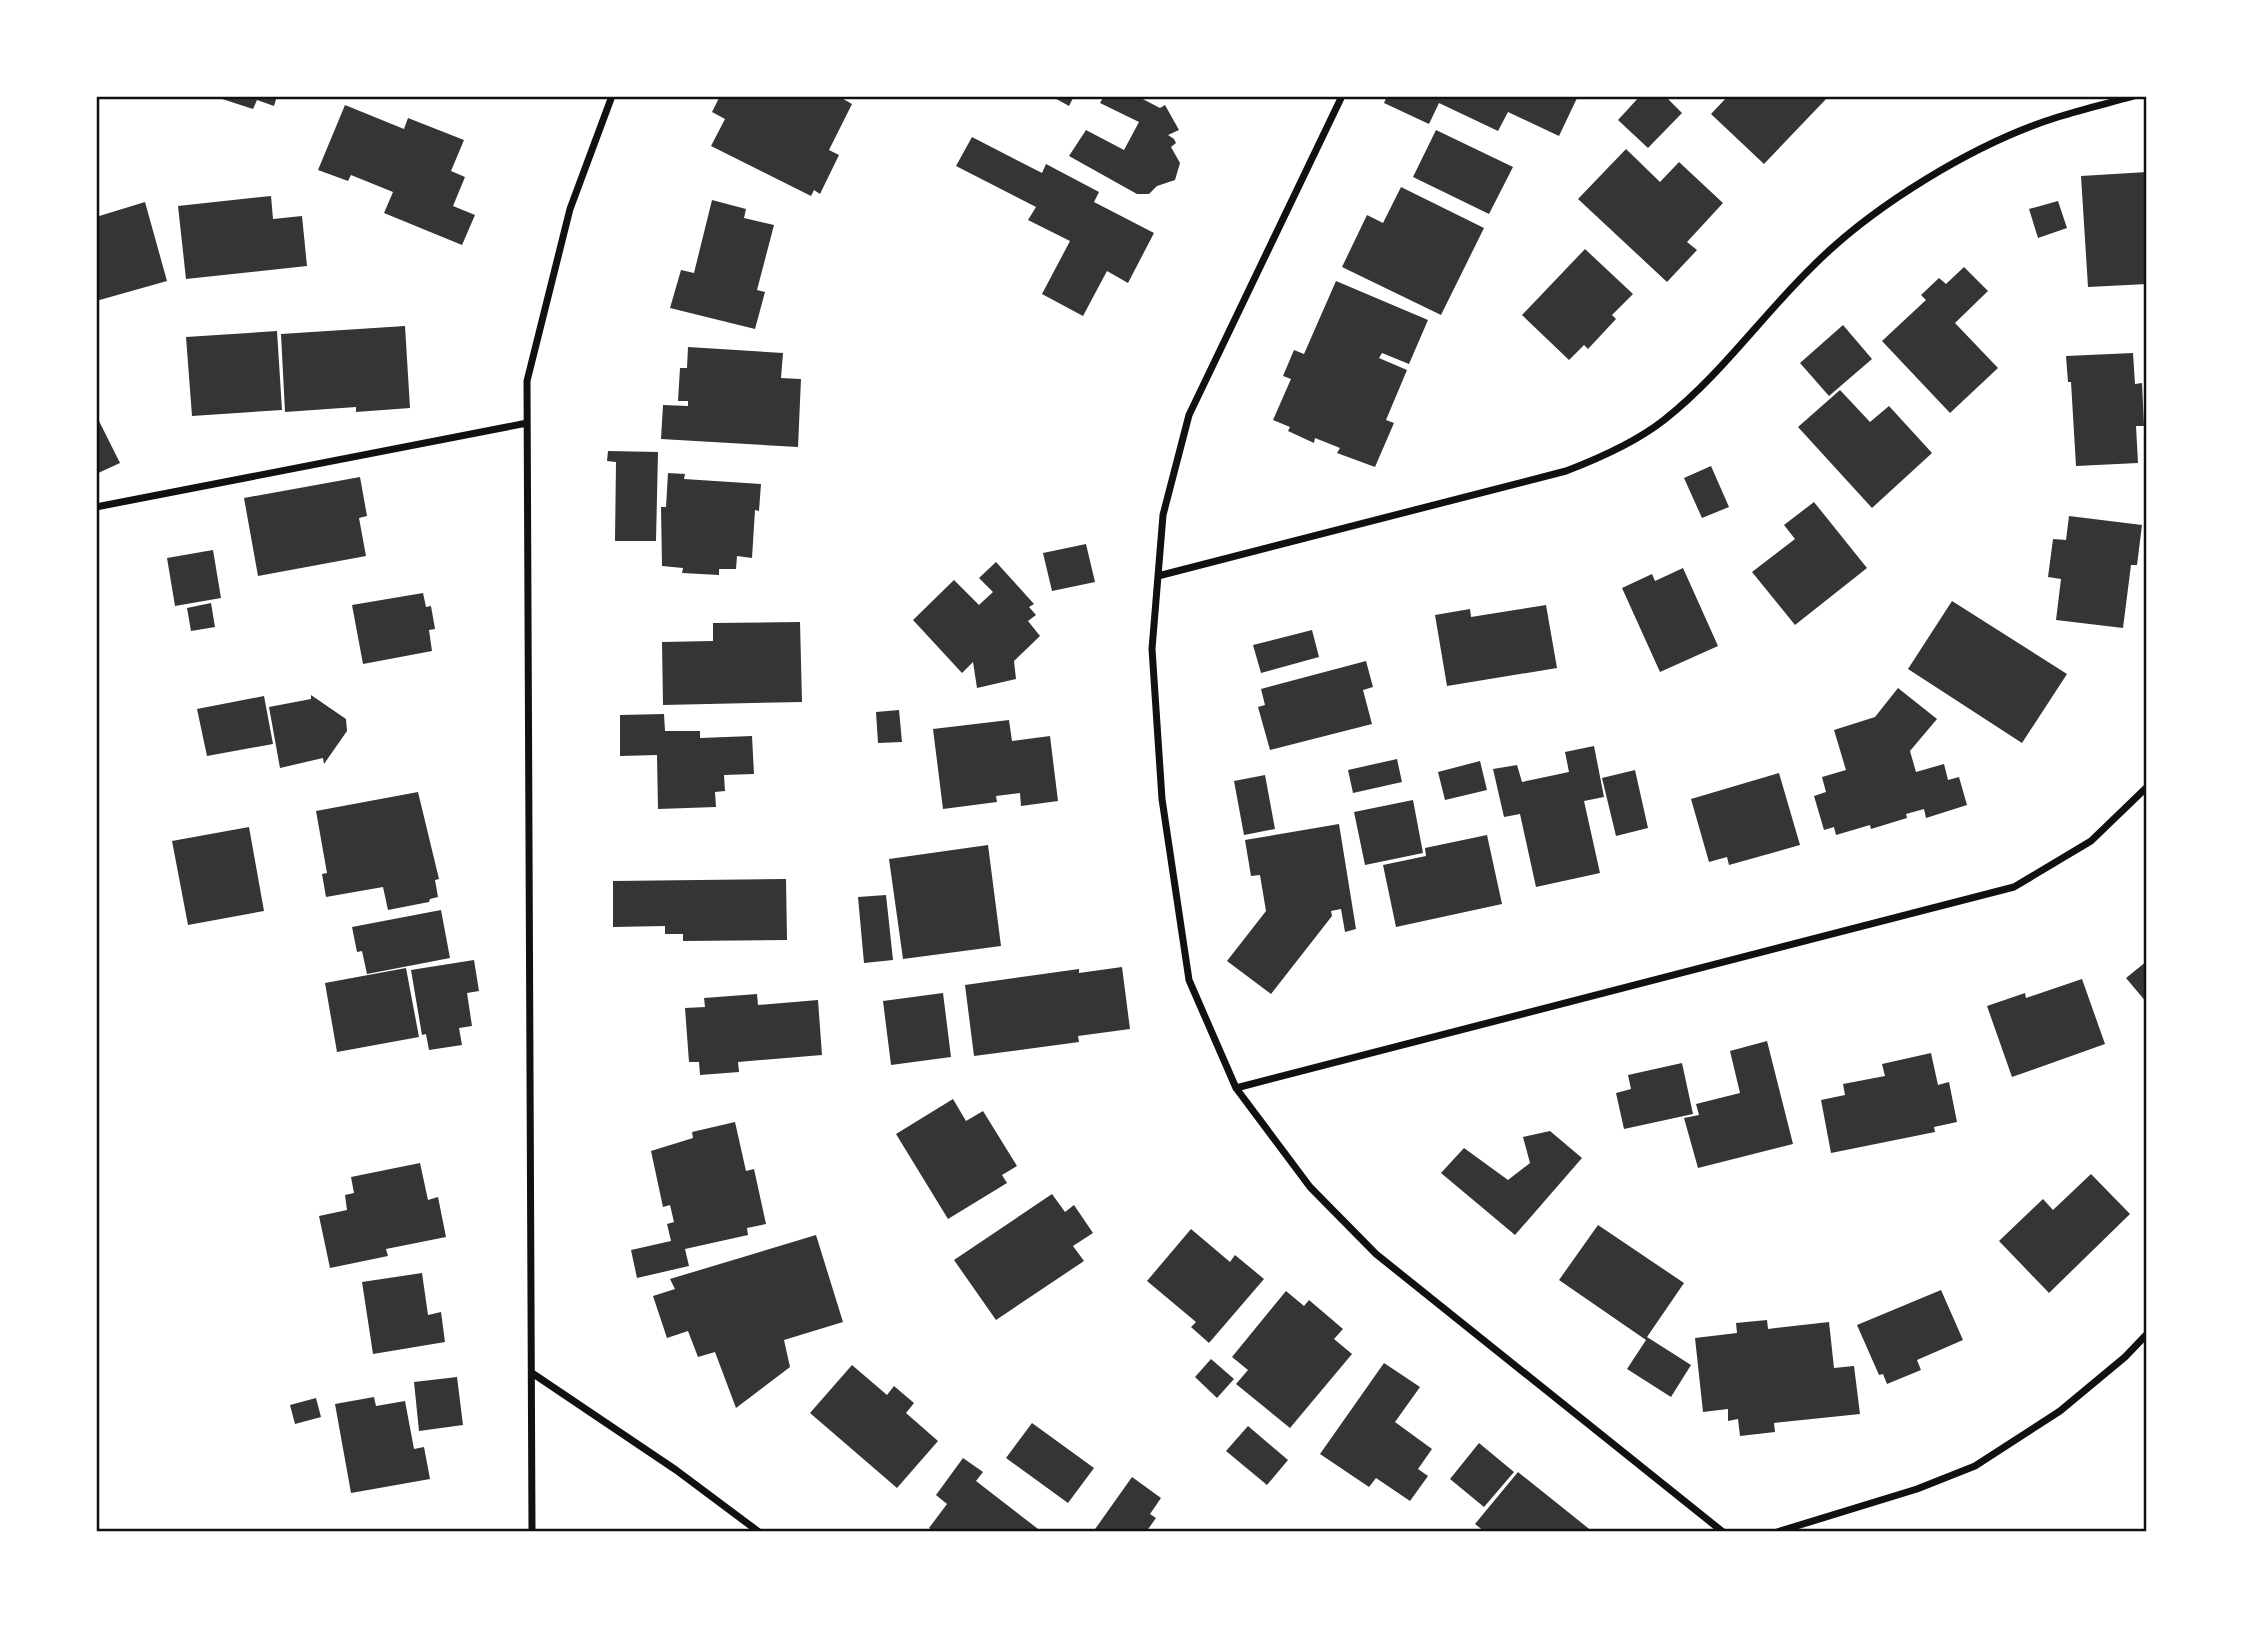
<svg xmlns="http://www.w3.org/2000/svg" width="2243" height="1628" viewBox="0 0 2243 1628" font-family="'Sofia Sans Condensed',sans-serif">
<rect width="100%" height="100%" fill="#fff"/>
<!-- building -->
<path fill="#353535" d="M 277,96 L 274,106 L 257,100 L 253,109 L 216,97 Z
M 720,96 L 838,96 L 852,104 L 829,150 L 839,155 L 820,194 L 814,190 L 811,196 L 711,146 L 725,119 L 712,112 Z
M 1051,96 L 1074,96 L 1069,106 Z
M 1104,96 L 1137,96 L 1160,108 L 1165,105 L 1179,130 L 1168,135 L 1174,139 L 1176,143 L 1171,147 L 1180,163 L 1175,180 L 1157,186 L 1149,194 L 1137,194 L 1069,156 L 1086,130 L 1124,150 L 1139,122 L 1100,103 Z
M 1387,96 L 1578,96 L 1559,136 L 1508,112 L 1498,131 L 1439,103 L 1429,124 L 1384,103 Z
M 1640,96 L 1665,96 L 1682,113 L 1648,148 L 1618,120 Z
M 1728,96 L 1824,96 L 1827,98 L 1764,164 L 1711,114 Z
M 345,105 L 404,129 L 408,118 L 464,140 L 451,171 L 465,177 L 453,206 L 475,215 L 462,245 L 384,213 L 393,192 L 351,175 L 348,181 L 318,170 Z
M 1436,130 L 1513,167 L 1489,214 L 1413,177 Z
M 972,137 L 1042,173 L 1046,164 L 1099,192 L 1094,202 L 1154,233 L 1128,283 L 1107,271 L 1083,316 L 1042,294 L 1070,241 L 1028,220 L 1036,207 L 956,166 Z
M 1626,149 L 1660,182 L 1679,162 L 1723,203 L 1687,242 L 1697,250 L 1667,282 L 1578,199 Z
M 2147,172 L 2147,284 L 2088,287 L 2081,176 Z
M 1401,187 L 1484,228 L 1441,315 L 1342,267 L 1367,215 L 1383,223 Z
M 271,196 L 273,219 L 302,216 L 307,266 L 186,279 L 178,206 Z
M 712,200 L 746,209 L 744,218 L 774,225 L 757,290 L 765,292 L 755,329 L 670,308 L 681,270 L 694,273 Z
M 2058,201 L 2067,228 L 2038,238 L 2029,209 Z
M 145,202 L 167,281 L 96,301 L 96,217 Z
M 1585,249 L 1633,294 L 1612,315 L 1616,319 L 1588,349 L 1584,345 L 1569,360 L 1522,315 Z
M 1964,267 L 1988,291 L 1955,323 L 1998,368 L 1950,413 L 1882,341 L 1926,300 L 1921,295 L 1939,278 L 1946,284 Z
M 1336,281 L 1428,320 L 1409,364 L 1382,353 L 1379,358 L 1407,370 L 1386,420 L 1394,423 L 1375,467 L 1337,453 L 1340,448 L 1315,438 L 1314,443 L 1288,431 L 1290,427 L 1273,420 L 1291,379 L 1283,376 L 1294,350 L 1304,354 Z
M 1843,325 L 1872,359 L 1829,396 L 1800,363 Z
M 405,326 L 410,408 L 356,412 L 356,407 L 285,412 L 281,334 Z
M 277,331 L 282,410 L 192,416 L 186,337 Z
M 688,347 L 783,353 L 781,378 L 801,379 L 798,447 L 661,439 L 663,405 L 688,406 L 688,401 L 678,401 L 680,368 L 687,368 Z
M 2133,353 L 2135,384 L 2142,383 L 2144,426 L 2136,426 L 2138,463 L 2076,466 L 2071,382 L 2068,382 L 2066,356 Z
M 1840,390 L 1870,422 L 1889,406 L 1932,453 L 1872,508 L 1798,427 Z
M 96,415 L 120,463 L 96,474 Z
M 608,451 L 658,452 L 656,541 L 615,541 L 616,462 L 607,461 Z
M 1711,466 L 1729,507 L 1702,518 L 1684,478 Z
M 668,473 L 685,474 L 684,479 L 761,484 L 759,511 L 755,510 L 752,558 L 737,556 L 736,569 L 719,569 L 719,575 L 682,573 L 683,568 L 662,566 L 661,507 L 666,507 Z
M 360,477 L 367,516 L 359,518 L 366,556 L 258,576 L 244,498 Z
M 1814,502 L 1867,568 L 1795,625 L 1752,572 L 1795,539 L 1784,525 Z
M 2069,516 L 2142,525 L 2137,565 L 2131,565 L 2123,628 L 2056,620 L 2061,579 L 2048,577 L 2053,539 L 2066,540 Z
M 1086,544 L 1095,582 L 1052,591 L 1043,553 Z
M 213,550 L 221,598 L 175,606 L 167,558 Z
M 996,562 L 1034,604 L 1029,607 L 1036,615 L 1028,621 L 1040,636 L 1014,661 L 1016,679 L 977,688 L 973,662 L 962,673 L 913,620 L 954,580 L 979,605 L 993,592 L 979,578 Z
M 1683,568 L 1718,646 L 1660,672 L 1622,588 L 1652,574 L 1655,581 Z
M 423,593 L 426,607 L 431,606 L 435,629 L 429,630 L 432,651 L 363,664 L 352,605 Z
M 1952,601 L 2067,674 L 2022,743 L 1908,669 Z
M 211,603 L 215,627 L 191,631 L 187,608 Z
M 1546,605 L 1557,668 L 1447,686 L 1435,615 L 1470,609 L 1471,617 Z
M 800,622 L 802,702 L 663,705 L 662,642 L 713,641 L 713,623 Z
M 1312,630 L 1319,657 L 1261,673 L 1253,645 Z
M 1366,661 L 1373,687 L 1363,690 L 1372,724 L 1270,750 L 1258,707 L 1265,705 L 1261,689 Z
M 1898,688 L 1937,719 L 1910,751 L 1916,772 L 1944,764 L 1948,780 L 1959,777 L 1967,805 L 1926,818 L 1924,809 L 1906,814 L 1907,818 L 1871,829 L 1870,825 L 1836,835 L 1834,827 L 1824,830 L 1814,796 L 1826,792 L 1822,777 L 1846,770 L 1834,730 L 1875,717 Z
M 311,695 L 346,719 L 347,731 L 324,764 L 323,758 L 280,768 L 269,707 L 311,699 Z
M 264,696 L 273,744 L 207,756 L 197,709 Z
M 899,710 L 902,742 L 878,743 L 876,712 Z
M 664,714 L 665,731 L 700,731 L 700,738 L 752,736 L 754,774 L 724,775 L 725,791 L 715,792 L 716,807 L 658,809 L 657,755 L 620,756 L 620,715 Z
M 1009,720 L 1012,741 L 1050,736 L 1058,801 L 1021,806 L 1020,793 L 996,796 L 997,802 L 943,809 L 933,729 Z
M 1594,746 L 1604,797 L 1584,801 L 1600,873 L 1536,887 L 1520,814 L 1504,817 L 1493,769 L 1517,765 L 1522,782 L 1569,772 L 1565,752 Z
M 1397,759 L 1402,782 L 1353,793 L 1348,770 Z
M 1480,761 L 1487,790 L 1445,800 L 1438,772 Z
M 1635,770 L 1648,828 L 1616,836 L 1602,778 Z
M 1779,773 L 1800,845 L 1729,865 L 1727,857 L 1709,862 L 1691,799 Z
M 1265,775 L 1275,829 L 1244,835 L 1234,781 Z
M 418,792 L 439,879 L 435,880 L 438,897 L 430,899 L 429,902 L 388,910 L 383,887 L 326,897 L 322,874 L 327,873 L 316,811 Z
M 1413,800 L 1423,853 L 1365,865 L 1354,812 Z
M 1339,824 L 1356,929 L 1345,932 L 1341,909 L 1331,911 L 1332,916 L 1271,994 L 1227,961 L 1266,911 L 1260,875 L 1251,876 L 1245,840 Z
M 249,827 L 264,911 L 188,925 L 172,841 Z
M 1487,835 L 1502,904 L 1396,927 L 1383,865 L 1426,856 L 1425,848 Z
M 988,845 L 1001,946 L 903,959 L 889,859 Z
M 786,879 L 787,940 L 683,941 L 683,934 L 665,934 L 665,926 L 613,927 L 613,881 Z
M 886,895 L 893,960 L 864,963 L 858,897 Z
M 441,910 L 450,958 L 367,974 L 362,951 L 357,952 L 352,927 Z
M 474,960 L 479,991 L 467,993 L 472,1026 L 459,1028 L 462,1045 L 429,1050 L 426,1034 L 422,1035 L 411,970 Z
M 2147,961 L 2147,1003 L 2126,978 Z
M 1122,967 L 1130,1029 L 1078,1036 L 1079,1042 L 974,1056 L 965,985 L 1079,969 L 1079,973 Z
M 406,968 L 419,1037 L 337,1052 L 325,983 Z
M 2082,979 L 2105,1044 L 2012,1077 L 1987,1006 L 2025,993 L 2026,998 Z
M 943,993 L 951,1057 L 891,1065 L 883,1001 Z
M 757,994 L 758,1005 L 818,1000 L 822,1055 L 738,1062 L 739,1072 L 700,1075 L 699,1062 L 689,1062 L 685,1008 L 705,1007 L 704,998 Z
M 1767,1041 L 1793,1144 L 1698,1168 L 1684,1118 L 1699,1115 L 1696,1104 L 1740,1093 L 1730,1051 Z
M 1931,1053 L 1938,1085 L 1949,1082 L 1957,1122 L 1934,1127 L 1935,1132 L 1831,1153 L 1821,1100 L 1845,1095 L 1843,1084 L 1885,1076 L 1882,1064 Z
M 1682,1063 L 1693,1114 L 1624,1129 L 1616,1093 L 1631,1089 L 1628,1075 Z
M 953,1099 L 966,1121 L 983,1111 L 1017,1166 L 1002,1175 L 1007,1183 L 948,1219 L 896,1134 Z
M 735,1122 L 746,1171 L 754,1169 L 766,1224 L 747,1228 L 748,1235 L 685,1249 L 689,1266 L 637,1278 L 631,1250 L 671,1241 L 667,1224 L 674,1222 L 670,1205 L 663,1207 L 651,1151 L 693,1138 L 692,1132 Z
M 1550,1131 L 1582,1158 L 1515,1235 L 1441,1173 L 1464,1148 L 1508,1180 L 1530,1163 L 1523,1137 Z
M 420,1163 L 428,1200 L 438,1197 L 446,1237 L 386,1249 L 388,1256 L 330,1268 L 319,1216 L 347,1210 L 345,1195 L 354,1193 L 351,1177 Z
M 2091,1174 L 2130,1214 L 2049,1293 L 1999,1241 L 2043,1199 L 2053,1210 Z
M 1052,1194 L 1065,1212 L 1074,1205 L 1093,1233 L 1073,1246 L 1084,1261 L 996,1320 L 954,1260 Z
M 1598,1225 L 1684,1283 L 1647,1337 L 1691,1365 L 1671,1397 L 1627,1369 L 1646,1340 L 1559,1280 Z
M 1191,1229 L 1230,1262 L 1235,1255 L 1264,1279 L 1209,1343 L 1191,1327 L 1196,1322 L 1147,1281 Z
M 816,1235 L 843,1322 L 784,1340 L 790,1367 L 736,1408 L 715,1352 L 698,1357 L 688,1331 L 667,1338 L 653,1296 L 675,1289 L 670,1279 Z
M 422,1273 L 428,1315 L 441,1312 L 445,1342 L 373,1354 L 362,1282 Z
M 1941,1290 L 1963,1340 L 1917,1360 L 1921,1370 L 1887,1384 L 1883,1374 L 1879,1375 L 1857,1325 Z
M 1286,1291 L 1304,1306 L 1309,1300 L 1343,1329 L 1334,1339 L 1352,1354 L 1290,1428 L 1236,1384 L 1248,1370 L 1232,1357 Z
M 1767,1320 L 1768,1329 L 1829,1322 L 1834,1368 L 1854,1366 L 1860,1414 L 1774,1423 L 1775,1432 L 1740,1436 L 1738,1419 L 1728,1421 L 1728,1409 L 1703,1412 L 1695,1338 L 1737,1333 L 1736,1323 Z
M 1211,1359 L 1234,1379 L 1217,1398 L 1195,1377 Z
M 1384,1363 L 1420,1387 L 1395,1422 L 1432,1449 L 1418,1469 L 1428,1476 L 1410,1501 L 1376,1478 L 1369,1487 L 1320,1454 Z
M 852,1365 L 887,1395 L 894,1386 L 914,1403 L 906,1413 L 938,1441 L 897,1488 L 810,1413 Z
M 457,1377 L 463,1425 L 419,1431 L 414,1382 Z
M 374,1397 L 376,1406 L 405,1401 L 414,1449 L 424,1447 L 430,1479 L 351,1493 L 335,1404 Z
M 316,1398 L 321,1417 L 295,1424 L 290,1405 Z
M 1032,1423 L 1094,1468 L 1068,1503 L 1006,1458 Z
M 1248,1426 L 1288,1460 L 1267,1485 L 1226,1451 Z
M 1479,1443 L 1514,1472 L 1484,1507 L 1450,1479 Z
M 963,1458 L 983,1472 L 976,1481 L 1042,1532 L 934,1532 L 929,1528 L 947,1504 L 936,1495 Z
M 1518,1472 L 1593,1532 L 1485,1532 L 1475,1524 Z
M 1132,1477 L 1161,1498 L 1150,1514 L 1156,1518 L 1146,1532 L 1093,1532 Z"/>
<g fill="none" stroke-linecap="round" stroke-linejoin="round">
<!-- minor -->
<path stroke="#111" stroke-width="7" d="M 1342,96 L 1189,415 L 1163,515 L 1152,649 L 1162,799 L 1189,980 L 1236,1088 L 1310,1187 L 1376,1254 L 1723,1532
M 96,507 L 527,423
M 1158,576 L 1566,471 C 1600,458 1636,442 1664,420 C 1720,376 1761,317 1811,268 C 1872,206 1975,143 2058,117 C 2083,109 2109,103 2134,96
M 1236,1088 L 2014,887 L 2091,841 L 2147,787
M 532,1373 L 676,1470 L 759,1532
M 532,1532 L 527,381 L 570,209 L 612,96
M 1777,1532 L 1917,1489 L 1975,1466 L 2060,1411 L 2125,1357 L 2147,1334"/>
</g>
<!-- border -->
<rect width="2243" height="1628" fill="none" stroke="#ffffff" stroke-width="196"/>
<rect x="98" y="98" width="2047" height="1432" fill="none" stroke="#111" stroke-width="2.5"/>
</svg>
